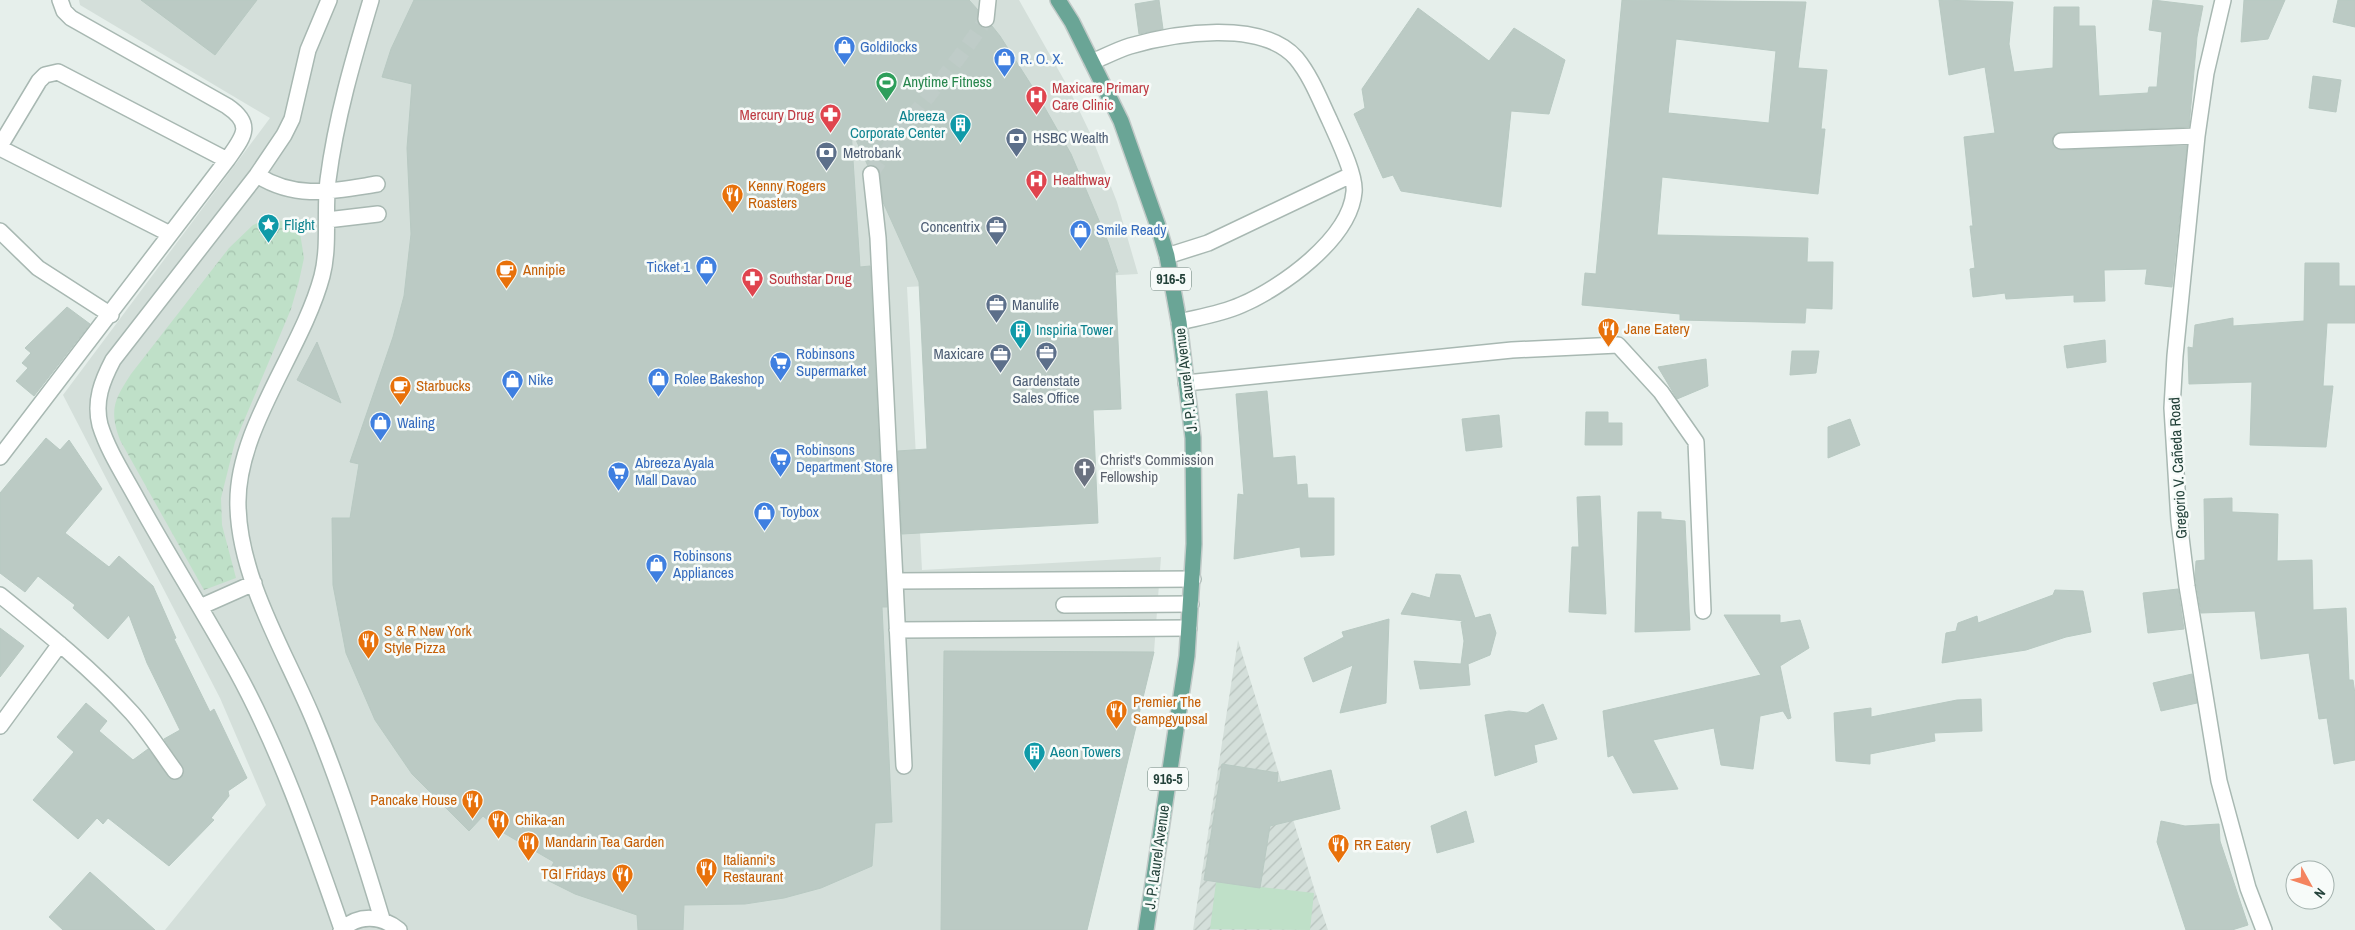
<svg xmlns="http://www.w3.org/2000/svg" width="2355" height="930" viewBox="0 0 2355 930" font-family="'Archivo Narrow',sans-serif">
<defs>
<pattern id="industrial-furrows" width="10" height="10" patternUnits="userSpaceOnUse" patternTransform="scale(1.25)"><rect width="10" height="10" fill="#d4dfda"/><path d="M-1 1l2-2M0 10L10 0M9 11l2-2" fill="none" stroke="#b6c1bc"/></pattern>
<pattern id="park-crowns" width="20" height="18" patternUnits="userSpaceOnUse" patternTransform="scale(1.25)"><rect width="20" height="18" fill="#bfe0c8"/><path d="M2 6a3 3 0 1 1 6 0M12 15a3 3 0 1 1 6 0" fill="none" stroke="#a4c1ad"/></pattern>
</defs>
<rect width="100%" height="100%" fill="#e6efeb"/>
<!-- built -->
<path fill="#d4dfda" d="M 79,0 L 1019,0 L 1068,87 L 1091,135 L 1117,202 L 1138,274 L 907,287 L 922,570 L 1161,557 L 1154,652 L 1087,930 L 165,930 L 266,805 L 220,698 L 63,395 L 270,118 L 80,5 Z"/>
<!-- industrial -->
<path fill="url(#industrial-furrows)" d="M 1238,640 L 1314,888 L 1328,930 L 1193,930 Z"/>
<!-- park -->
<path fill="url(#park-crowns)" d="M 269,218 L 286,222 L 300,233 L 304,258 L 299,281 L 291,309 L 235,442 L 221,498 L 222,525 L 236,578 L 204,590 L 120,440 C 109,410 114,400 131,374 L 229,248 L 253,225 Z"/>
<!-- pitch -->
<path fill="#bfe0c8" d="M 1216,882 L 1314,893 L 1310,930 L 1210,929 Z"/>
<!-- building -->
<path fill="#bbcac4" stroke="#b8c9c2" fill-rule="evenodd" d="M 141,0 L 257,0 L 215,55 Z
M 414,0 L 969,0 L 978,10 L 978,23 L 985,28 L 992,26 L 1000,36 L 1037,94 L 1071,154 L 1108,242 L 1118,272 L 1115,272 L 1121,409 L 1093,410 L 1098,523 L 902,534 L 898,451 L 927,449 L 919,282 L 883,202 L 879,169 L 874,165 L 868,166 L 851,129 L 860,267 L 870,266 L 887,607 L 882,607 L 892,822 L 875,823 L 872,866 L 821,888 L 784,898 L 745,904 L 684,905 L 683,930 L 638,930 L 637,915 L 575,894 L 545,879 L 554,862 L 502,832 L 483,816 L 469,831 L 412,774 L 375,720 L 346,653 L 333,585 L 332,518 L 350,518 L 359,464 L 350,462 L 393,337 L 404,296 L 411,234 L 407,148 L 412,84 L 382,77 L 391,49 Z
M 1159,0 L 1163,29 L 1139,34 L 1135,4 Z
M 1622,0 L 1806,2 L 1798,68 L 1827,70 L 1821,129 L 1825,129 L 1818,194 L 1662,177 L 1657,235 L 1808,238 L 1807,262 L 1833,262 L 1832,309 L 1806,308 L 1805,323 L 1680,320 L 1680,314 L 1582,305 L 1585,273 L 1596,274 ZM 1676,39 L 1776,51 L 1769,123 L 1668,113 Z
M 1939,0 L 2013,2 L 2009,44 L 2014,72 L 2053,68 L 2054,7 L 2079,7 L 2079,26 L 2095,26 L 2099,96 L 2148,93 L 2149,87 L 2157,87 L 2162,32 L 2149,30 L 2153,0 L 2203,6 L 2197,37 L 2189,127 L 2061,132 L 2056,133 L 2052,141 L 2053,146 L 2061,150 L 2187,146 L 2172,287 L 2145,284 L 2147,269 L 2104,270 L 2105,301 L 2074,302 L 2074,295 L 2006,299 L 2005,293 L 1973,297 L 1970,269 L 1975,268 L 1970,226 L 1973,226 L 1964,137 L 1995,133 L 1985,67 L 1949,75 Z
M 2244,0 L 2285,0 L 2268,39 L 2241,42 Z
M 2338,0 L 2355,0 L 2355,27 L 2333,22 Z
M 1418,8 L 1489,61 L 1514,28 L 1565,60 L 1549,114 L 1511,111 L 1501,207 L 1401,191 L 1393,175 L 1383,178 L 1354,114 L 1365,108 L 1362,89 Z
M 2313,76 L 2341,80 L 2336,112 L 2309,108 Z
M 2305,263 L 2339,263 L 2339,286 L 2355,286 L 2355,323 L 2327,323 L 2323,386 L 2333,386 L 2326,447 L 2250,445 L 2252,382 L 2189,384 L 2188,347 L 2193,348 L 2195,325 L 2233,318 L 2233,326 L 2304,321 Z
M 67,307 L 90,324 L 34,396 L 16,381 L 28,368 L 22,363 L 31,353 L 25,348 Z
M 2105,340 L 2106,362 L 2067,368 L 2064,346 Z
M 317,342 L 341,403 L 297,380 Z
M 1792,351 L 1819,351 L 1816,373 L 1790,375 Z
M 1706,359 L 1708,386 L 1677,399 L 1658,367 Z
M 1267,391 L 1273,458 L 1295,456 L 1297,485 L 1307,484 L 1308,498 L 1334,498 L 1334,555 L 1301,557 L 1300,547 L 1234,559 L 1238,494 L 1244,495 L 1236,394 Z
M 1586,412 L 1608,412 L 1608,423 L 1622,423 L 1622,445 L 1585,445 Z
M 1499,415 L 1502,447 L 1466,451 L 1462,419 Z
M 1850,419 L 1860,445 L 1828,458 L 1828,427 Z
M 46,438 L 60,450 L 69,440 L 102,489 L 65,533 L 109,567 L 119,556 L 153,586 L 176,638 L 174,639 L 210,712 L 214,709 L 247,778 L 228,791 L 229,796 L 211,818 L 214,820 L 169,866 L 108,818 L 103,824 L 97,818 L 78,839 L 33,800 L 74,752 L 57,737 L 86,703 L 107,721 L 99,731 L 133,760 L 148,749 L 171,779 L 180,779 L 184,771 L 164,739 L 180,730 L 147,663 L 129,615 L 108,639 L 73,608 L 75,605 L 38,576 L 25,592 L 0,573 L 0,493 Z
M 1600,496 L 1606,614 L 1569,612 L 1572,547 L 1579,547 L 1577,497 Z
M 2232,498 L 2232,512 L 2278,514 L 2277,561 L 2312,560 L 2313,610 L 2346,608 L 2349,680 L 2353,680 L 2355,694 L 2355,760 L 2334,764 L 2327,718 L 2319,719 L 2309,653 L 2261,659 L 2255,611 L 2201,613 L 2195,576 L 2196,561 L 2205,560 L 2204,499 Z
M 1638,512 L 1661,512 L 1661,519 L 1685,521 L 1690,630 L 1635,632 Z
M 1436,574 L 1460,575 L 1475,618 L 1490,614 L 1496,633 L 1490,655 L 1468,664 L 1470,685 L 1420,689 L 1414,661 L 1461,664 L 1464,641 L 1461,622 L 1465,621 L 1401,614 L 1412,593 L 1430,598 Z
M 2178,589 L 2184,629 L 2148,633 L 2143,593 Z
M 2055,590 L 2083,591 L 2091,632 L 2066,637 L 2026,650 L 1942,663 L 1946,633 L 1956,631 L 1958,623 L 1977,616 L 1978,623 L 2053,595 Z
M 1724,615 L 1780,615 L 1780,623 L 1800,620 L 1809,648 L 1780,666 L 1791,718 L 1788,719 L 1783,711 L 1760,716 L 1753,769 L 1721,765 L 1714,728 L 1653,740 L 1678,789 L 1633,793 L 1613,755 L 1608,757 L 1603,711 L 1761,675 Z
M 1389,619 L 1386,703 L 1340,713 L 1353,665 L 1313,682 L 1304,658 L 1344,637 L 1342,632 Z
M 0,628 L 24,646 L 0,677 Z
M 944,651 L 1154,652 L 1087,930 L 941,930 Z
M 2192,674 L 2197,703 L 2161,711 L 2153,683 Z
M 1981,699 L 1982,731 L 1934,733 L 1935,741 L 1870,754 L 1870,764 L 1836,761 L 1834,713 L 1871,708 L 1871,717 L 1957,700 Z
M 1543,704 L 1557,739 L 1534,745 L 1537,762 L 1495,776 L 1485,715 L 1509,711 L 1527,713 Z
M 1222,764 L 1278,773 L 1277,783 L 1331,770 L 1340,809 L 1270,826 L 1260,888 L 1204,880 Z
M 1466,811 L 1474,842 L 1437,853 L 1431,826 Z
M 2161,821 L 2185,826 L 2219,824 L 2220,841 L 2248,925 L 2232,930 L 2186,930 L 2157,842 Z
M 90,872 L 155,930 L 63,930 L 49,917 Z"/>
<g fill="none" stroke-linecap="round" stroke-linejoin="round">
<!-- minor-tunnel -->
<path stroke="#bfccc8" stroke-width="15" stroke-dasharray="15 8" stroke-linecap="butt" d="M 871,174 C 906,119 951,73 986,19"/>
<defs>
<path id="minor" d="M 329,0 L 308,50 L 292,119 L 284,135 L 257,175 L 113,360 C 102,381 94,401 100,425 C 108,451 124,475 137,499 C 169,557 204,612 236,670 C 281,752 311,840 342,929
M 371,0 C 353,60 336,118 328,180 C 324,211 330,245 322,276 C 302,351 235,430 238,507 C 240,581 287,655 314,721 C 341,786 362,852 382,919
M 2223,0 L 2206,73 L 2197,136 L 2175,356 L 2172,408 L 2179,521 L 2187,586 L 2219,781 L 2248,888 L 2264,930
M 986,19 L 988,0
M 1092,62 C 1104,57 1117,50 1130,46 C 1175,33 1261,19 1296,58 C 1311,76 1320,100 1330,121 C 1337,137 1356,175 1354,192 C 1350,239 1281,288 1241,305 C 1221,314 1200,317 1179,322
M 2061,141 L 2197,136
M 0,146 L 39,81 L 45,75 L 58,72 L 227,160
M 0,148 L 170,234
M 871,174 L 878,238 L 895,581
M 257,175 C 296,200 333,191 377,184
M 327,220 L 378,214
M 0,231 L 38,268 L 111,315
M 1167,256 L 1208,243 L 1351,175
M 1186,383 L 1512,350 L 1618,345 L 1661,392 L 1696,442 L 1703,611
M 0,457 L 227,160 C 243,137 255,125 227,106 L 71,18 L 64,11 L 60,0
M 0,595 C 46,632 92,669 132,713 C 148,731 161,752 175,771
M 1064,605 L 1191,604
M 200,607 L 254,583
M 897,630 L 1189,628
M 0,726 L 60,644
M 904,766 L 895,581 L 1193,579
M 341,930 C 359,914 381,915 399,930"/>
<path id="major" d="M 1058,0 L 1072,22 L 1121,121 L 1158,226 L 1167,256 L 1179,322 L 1193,438 L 1194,544 L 1187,656 L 1146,930"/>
</defs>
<!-- minor casing -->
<use href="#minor" stroke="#a8b8b2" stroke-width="18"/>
<!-- major casing -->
<use href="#major" stroke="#c2cac8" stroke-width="18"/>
<!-- minor -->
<use href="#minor" stroke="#fff" stroke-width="15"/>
<!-- major -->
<use href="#major" stroke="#6aa596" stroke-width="15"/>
</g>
<!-- icons -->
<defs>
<symbol id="shop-pin" viewBox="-11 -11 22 30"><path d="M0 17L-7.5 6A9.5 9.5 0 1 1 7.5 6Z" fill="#3f7fe0" stroke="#f7fbf9"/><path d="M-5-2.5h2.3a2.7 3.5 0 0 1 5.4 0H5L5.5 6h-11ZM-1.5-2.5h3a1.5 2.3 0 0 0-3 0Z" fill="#fff"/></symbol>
<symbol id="stadium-pin" viewBox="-11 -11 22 30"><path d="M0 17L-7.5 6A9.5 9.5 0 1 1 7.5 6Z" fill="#2e9e5b" stroke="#f7fbf9"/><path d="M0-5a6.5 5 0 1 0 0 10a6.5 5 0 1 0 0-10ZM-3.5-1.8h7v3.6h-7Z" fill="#fff"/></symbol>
<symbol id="hospital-pin" viewBox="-11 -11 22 30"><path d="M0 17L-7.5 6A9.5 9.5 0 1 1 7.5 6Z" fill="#e0444e" stroke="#f7fbf9"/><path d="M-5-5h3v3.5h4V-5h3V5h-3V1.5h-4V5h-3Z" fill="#fff"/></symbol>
<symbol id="pharmacy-pin" viewBox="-11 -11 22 30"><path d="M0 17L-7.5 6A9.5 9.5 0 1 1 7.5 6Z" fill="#e0444e" stroke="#f7fbf9"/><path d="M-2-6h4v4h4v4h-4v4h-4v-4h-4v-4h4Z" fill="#fff"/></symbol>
<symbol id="building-pin" viewBox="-11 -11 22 30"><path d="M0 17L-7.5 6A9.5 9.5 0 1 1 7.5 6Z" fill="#0f9aa8" stroke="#f7fbf9"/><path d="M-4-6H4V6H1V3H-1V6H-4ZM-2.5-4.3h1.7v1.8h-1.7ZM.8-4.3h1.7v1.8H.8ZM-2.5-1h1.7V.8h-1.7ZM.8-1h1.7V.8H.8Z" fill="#fff"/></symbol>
<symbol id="bank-pin" viewBox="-11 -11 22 30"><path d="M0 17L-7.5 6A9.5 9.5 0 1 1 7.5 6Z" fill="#5c6f8a" stroke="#f7fbf9"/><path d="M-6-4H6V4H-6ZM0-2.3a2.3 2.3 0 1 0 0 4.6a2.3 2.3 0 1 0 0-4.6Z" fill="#fff"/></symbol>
<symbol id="restaurant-pin" viewBox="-11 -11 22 30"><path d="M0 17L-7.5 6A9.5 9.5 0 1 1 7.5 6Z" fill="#e8710a" stroke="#f7fbf9"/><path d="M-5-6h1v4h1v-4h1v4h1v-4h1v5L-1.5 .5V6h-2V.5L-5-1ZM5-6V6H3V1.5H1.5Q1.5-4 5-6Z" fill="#fff"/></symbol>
<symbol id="sight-pin" viewBox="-11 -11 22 30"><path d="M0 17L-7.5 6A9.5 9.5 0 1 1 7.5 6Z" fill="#0f9aa8" stroke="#f7fbf9"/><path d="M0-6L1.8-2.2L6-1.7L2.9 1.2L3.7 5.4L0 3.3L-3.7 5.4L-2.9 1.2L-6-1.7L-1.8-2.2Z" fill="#fff"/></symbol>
<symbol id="office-pin" viewBox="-11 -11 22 30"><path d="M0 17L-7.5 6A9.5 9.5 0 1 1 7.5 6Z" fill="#5c6f8a" stroke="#f7fbf9"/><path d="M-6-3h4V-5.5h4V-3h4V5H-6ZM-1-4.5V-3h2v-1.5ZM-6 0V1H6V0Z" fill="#fff"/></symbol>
<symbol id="cafe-pin" viewBox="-11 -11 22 30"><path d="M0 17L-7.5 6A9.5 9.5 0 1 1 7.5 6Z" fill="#e8710a" stroke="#f7fbf9"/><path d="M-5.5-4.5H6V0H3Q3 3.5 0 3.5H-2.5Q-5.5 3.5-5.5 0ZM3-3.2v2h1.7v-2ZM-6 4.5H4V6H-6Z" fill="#fff"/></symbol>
<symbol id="supermarket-pin" viewBox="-11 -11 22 30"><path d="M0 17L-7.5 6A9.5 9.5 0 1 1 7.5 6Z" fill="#3f7fe0" stroke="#f7fbf9"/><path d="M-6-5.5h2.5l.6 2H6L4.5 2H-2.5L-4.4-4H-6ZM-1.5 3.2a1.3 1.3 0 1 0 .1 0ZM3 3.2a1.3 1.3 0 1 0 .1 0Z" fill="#fff"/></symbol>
<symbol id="church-pin" viewBox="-11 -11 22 30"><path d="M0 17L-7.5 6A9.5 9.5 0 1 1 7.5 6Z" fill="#6b7280" stroke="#f7fbf9"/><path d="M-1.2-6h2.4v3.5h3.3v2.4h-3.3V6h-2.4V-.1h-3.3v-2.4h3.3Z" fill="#fff"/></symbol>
</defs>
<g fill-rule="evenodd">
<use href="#shop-pin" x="832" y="34" width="25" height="34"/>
<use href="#shop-pin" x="992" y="46" width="25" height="34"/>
<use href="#stadium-pin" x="874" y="70" width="25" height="34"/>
<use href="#hospital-pin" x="1024" y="84" width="25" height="34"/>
<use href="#pharmacy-pin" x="818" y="102" width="25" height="34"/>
<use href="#building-pin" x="948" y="112" width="25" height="34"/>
<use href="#bank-pin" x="1004" y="126" width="25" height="34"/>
<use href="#bank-pin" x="814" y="140" width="25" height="34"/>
<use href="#hospital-pin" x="1024" y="168" width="25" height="34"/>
<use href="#restaurant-pin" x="720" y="182" width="25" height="34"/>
<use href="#sight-pin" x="256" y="212" width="25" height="34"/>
<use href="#office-pin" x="984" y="214" width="25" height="34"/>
<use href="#shop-pin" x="1068" y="218" width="25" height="34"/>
<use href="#shop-pin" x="694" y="254" width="25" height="34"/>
<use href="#cafe-pin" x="494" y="258" width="25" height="34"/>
<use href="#pharmacy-pin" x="740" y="266" width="25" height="34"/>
<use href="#office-pin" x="984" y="292" width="25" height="34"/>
<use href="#restaurant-pin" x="1596" y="316" width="25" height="34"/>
<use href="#building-pin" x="1008" y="318" width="25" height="34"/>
<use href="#office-pin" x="1034" y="340" width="25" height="34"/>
<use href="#office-pin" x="988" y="342" width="25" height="34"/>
<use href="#supermarket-pin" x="768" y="350" width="25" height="34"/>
<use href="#shop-pin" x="646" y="366" width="25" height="34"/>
<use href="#shop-pin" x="500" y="368" width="25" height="34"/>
<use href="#cafe-pin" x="388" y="374" width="25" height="34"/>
<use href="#shop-pin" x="368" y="410" width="25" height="34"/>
<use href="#supermarket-pin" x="768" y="446" width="25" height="34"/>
<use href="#church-pin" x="1072" y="456" width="25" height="34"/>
<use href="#supermarket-pin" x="606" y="460" width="25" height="34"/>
<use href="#shop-pin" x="752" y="500" width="25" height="34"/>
<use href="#shop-pin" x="644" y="552" width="25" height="34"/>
<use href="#restaurant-pin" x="356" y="628" width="25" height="34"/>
<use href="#restaurant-pin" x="1104" y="698" width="25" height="34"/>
<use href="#building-pin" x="1022" y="740" width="25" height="34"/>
<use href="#restaurant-pin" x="460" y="788" width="25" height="34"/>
<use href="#restaurant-pin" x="486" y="808" width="25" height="34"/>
<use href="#restaurant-pin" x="516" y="830" width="25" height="34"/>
<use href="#restaurant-pin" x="1326" y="832" width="25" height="34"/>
<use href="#restaurant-pin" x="694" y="856" width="25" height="34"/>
<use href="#restaurant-pin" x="610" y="862" width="25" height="34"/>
</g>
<g text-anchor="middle" stroke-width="5" stroke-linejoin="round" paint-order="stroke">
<!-- shield labels -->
<g fill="#f7fbf9" stroke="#637a73" stroke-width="1">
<rect x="1151" y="267.5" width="40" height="23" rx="4"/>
<rect x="1148" y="767.5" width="40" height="23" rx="4"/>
</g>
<g font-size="14" font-weight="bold" fill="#24423a">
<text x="1171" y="284">916-5</text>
<text x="1168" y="784">916-5</text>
</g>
<!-- shop labels -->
<g font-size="15" fill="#366cbe" stroke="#f7fbf9" text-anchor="start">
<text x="860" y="52">Goldilocks</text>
<text x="1020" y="64">R. O. X.</text>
<text x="1096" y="235">Smile Ready</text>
<text x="690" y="272" text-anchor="end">Ticket 1</text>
<text x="796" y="359">Robinsons<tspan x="796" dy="17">Supermarket</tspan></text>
<text x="674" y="384">Rolee Bakeshop</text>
<text x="528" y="385">Nike</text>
<text x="397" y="428">Waling</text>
<text x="796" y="455">Robinsons<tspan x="796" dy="17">Department Store</tspan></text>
<text x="635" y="468">Abreeza Ayala<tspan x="635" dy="17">Mall Davao</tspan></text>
<text x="780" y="517">Toybox</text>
<text x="673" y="561">Robinsons<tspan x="673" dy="17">Appliances</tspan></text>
</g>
<!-- leisure labels -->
<g font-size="15" fill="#27864d" stroke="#f7fbf9" text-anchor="start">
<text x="903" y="87">Anytime Fitness</text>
</g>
<!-- health labels -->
<g font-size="15" fill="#be3a42" stroke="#f7fbf9" text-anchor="start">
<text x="1052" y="93">Maxicare Primary<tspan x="1052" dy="17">Care Clinic</tspan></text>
<text x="814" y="120" text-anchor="end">Mercury Drug</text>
<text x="1053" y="185">Healthway</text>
<text x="769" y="284">Southstar Drug</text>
</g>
<!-- culture labels -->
<g font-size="15" fill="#0d838f" stroke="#f7fbf9" text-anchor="start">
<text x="945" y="121" text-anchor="end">Abreeza<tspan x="945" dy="17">Corporate Center</tspan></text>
<text x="284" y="230">Flight</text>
<text x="1036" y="335">Inspiria Tower</text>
<text x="1050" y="757">Aeon Towers</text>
</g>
<!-- service labels -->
<g font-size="15" fill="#4e5e75" stroke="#f7fbf9" text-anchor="start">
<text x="1033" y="143">HSBC Wealth</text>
<text x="843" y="158">Metrobank</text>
<text x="980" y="232" text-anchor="end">Concentrix</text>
<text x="1012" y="310">Manulife</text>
<text x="984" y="359" text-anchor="end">Maxicare</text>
<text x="1046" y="386" text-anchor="middle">Gardenstate<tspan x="1046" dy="17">Sales Office</tspan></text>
</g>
<!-- food labels -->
<g font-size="15" fill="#c56008" stroke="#f7fbf9" text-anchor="start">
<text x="748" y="191">Kenny Rogers<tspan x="748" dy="17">Roasters</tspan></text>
<text x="523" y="275">Annipie</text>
<text x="1624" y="334">Jane Eatery</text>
<text x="416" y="391">Starbucks</text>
<text x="384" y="636">S &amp; R New York<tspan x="384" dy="17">Style Pizza</tspan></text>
<text x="1133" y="707">Premier The<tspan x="1133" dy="17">Sampgyupsal</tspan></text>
<text x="457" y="805" text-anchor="end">Pancake House</text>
<text x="515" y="825">Chika-an</text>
<text x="545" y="847">Mandarin Tea Garden</text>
<text x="1354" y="850">RR Eatery</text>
<text x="723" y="865">Italianni's<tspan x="723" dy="17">Restaurant</tspan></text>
<text x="606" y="879" text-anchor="end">TGI Fridays</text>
</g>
<!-- street labels -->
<g font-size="15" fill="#24423a" stroke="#f7fbf9">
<text transform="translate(1186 380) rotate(-97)" y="5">J. P. Laurel Avenue</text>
<text transform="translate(2178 468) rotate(-93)" y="5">Gregorio V. Cañeda Road</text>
<text transform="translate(1157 857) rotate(-82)" y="5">J. P. Laurel Avenue</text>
</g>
<!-- worship labels -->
<g font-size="15" fill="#5b616d" stroke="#f7fbf9" text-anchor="start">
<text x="1100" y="465">Christ's Commission<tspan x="1100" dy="17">Fellowship</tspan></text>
</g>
</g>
<!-- north arrow -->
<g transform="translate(2310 885) rotate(130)"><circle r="24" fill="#f7fbf9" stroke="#a3b1ad"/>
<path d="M0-4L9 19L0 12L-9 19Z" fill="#f4845f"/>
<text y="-8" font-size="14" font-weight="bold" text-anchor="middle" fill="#24423a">N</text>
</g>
</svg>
